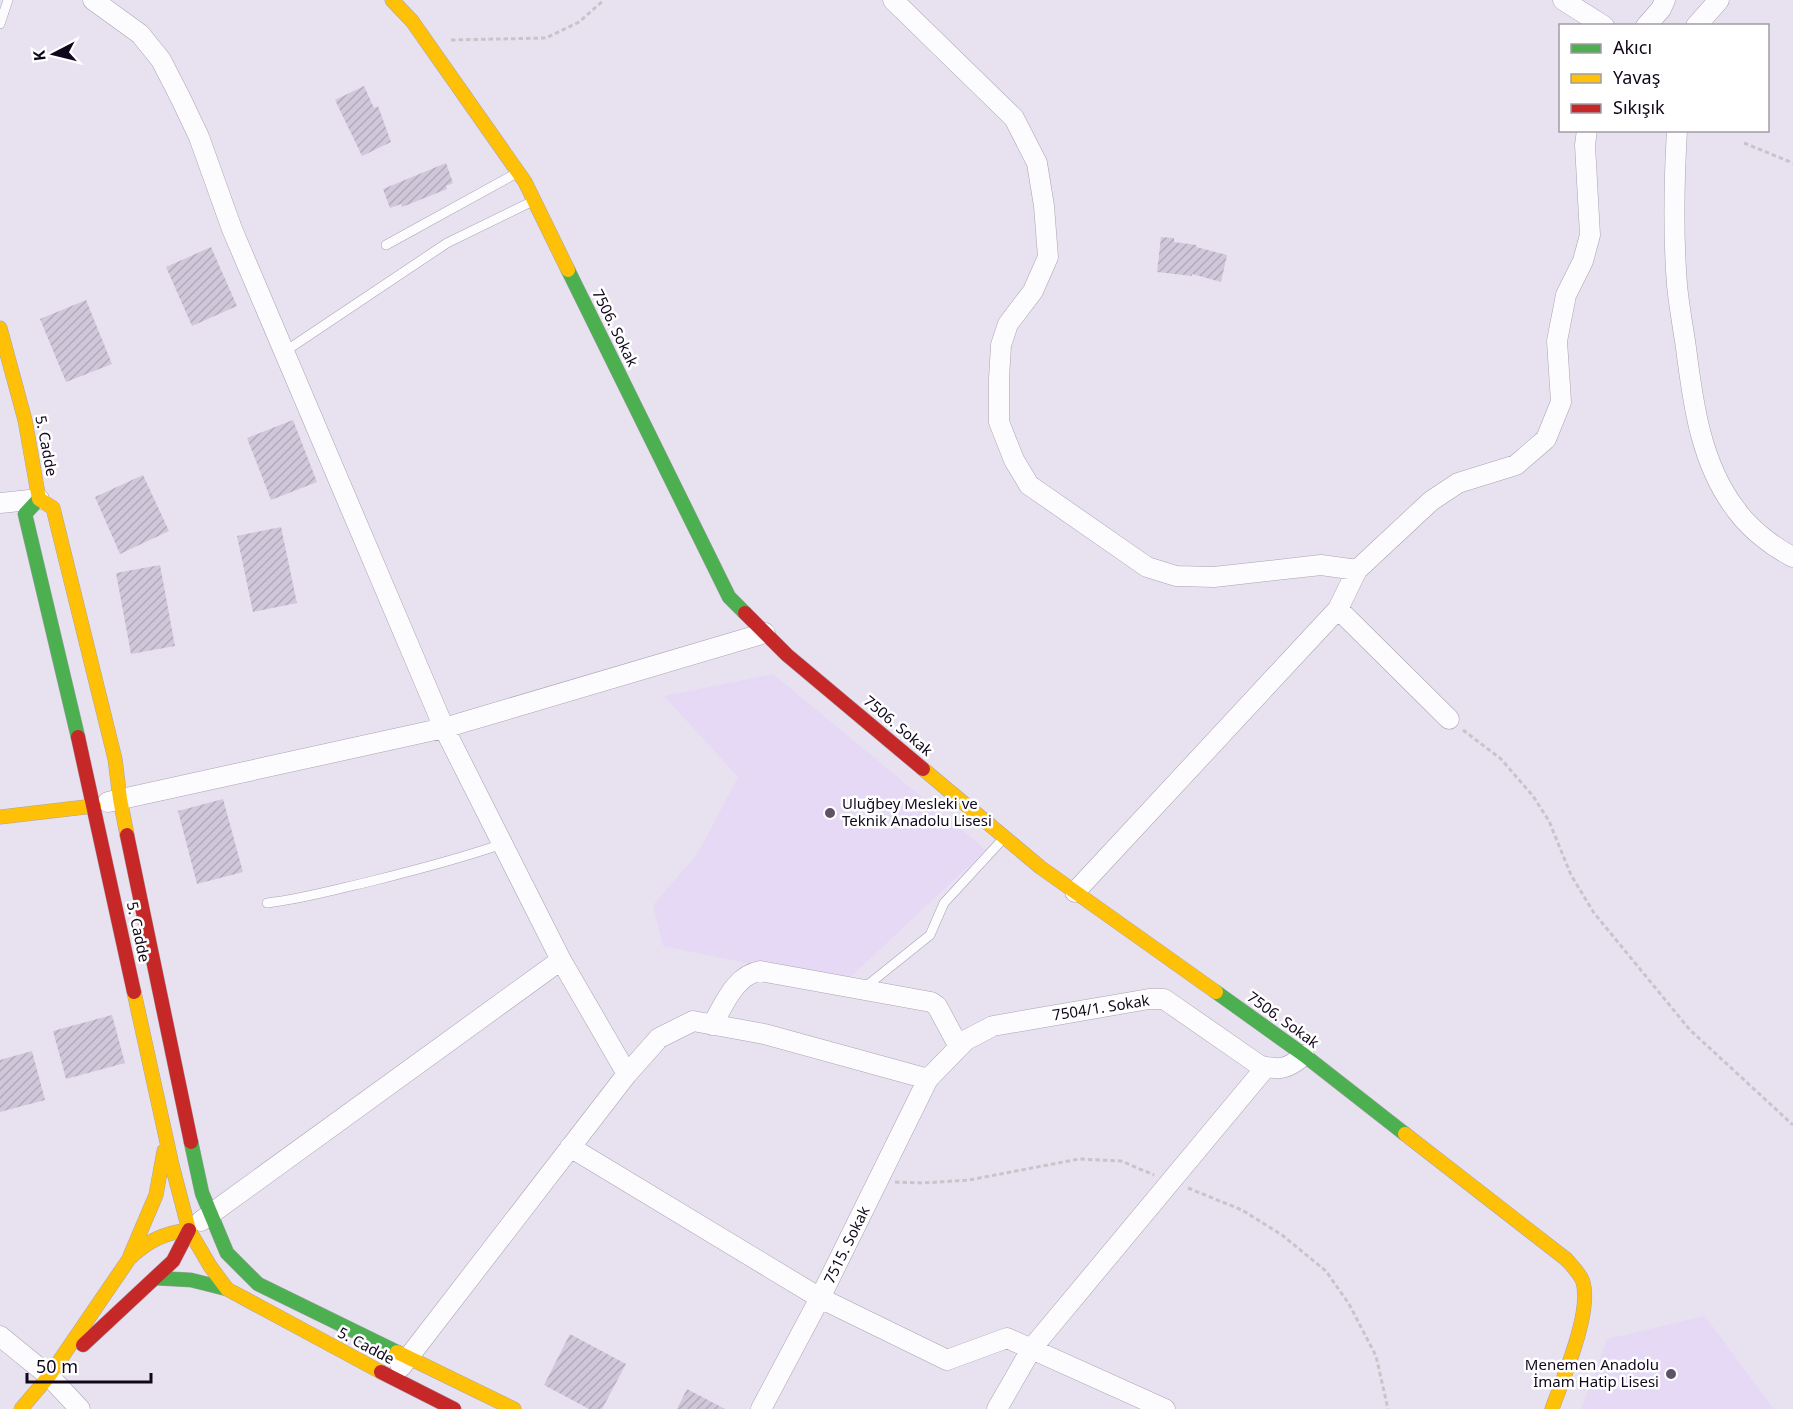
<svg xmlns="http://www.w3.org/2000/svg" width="1793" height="1409" viewBox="0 0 1793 1409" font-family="'Noto Sans',sans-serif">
<defs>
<pattern id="building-hatch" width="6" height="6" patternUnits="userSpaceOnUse" patternTransform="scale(1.5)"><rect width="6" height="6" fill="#d0c8da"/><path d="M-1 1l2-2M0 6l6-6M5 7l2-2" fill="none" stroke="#b2aaba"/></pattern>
</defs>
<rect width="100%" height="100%" fill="#e8e2f0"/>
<!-- built -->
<path fill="#e5d9f6" d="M 773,674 L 986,850 L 844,983 L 663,946 L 653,905 L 698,853 L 738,777 L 664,696 Z
M 1705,1316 L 1774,1409 L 1581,1409 L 1607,1339 Z"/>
<!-- building -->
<path fill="url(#building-hatch)" d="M 364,86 L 374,108 L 378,106 L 391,142 L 362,156 L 335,100 Z
M 446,163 L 453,183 L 446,186 L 447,189 L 402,207 L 401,204 L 390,208 L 383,189 Z
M 1161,237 L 1174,238 L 1174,242 L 1197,245 L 1196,247 L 1227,255 L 1221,282 L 1192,274 L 1192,276 L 1157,272 Z
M 211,247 L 237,306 L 192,326 L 166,267 Z
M 86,300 L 112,364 L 66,382 L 40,319 Z
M 293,420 L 317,482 L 271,500 L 247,438 Z
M 143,475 L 169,531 L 120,554 L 95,497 Z
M 281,527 L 297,603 L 253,612 L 237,536 Z
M 160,565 L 175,646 L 131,654 L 116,573 Z
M 223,799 L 243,872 L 197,884 L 178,811 Z
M 112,1015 L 125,1063 L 66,1079 L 53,1031 Z
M 32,1051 L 45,1100 L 0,1112 L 0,1060 Z
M 570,1334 L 626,1364 L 602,1409 L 589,1409 L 544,1385 Z
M 687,1389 L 725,1409 L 677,1409 Z"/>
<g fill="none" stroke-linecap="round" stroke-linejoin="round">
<defs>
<path id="lane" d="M 0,24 L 8,0
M 386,245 L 515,174
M 284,352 L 447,243 L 533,201
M 267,903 C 303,899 337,889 372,881 C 416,870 459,859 502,844
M 864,988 L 930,935 L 944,903 L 1002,840"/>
<path id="street" d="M 93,0 L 140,34 L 161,60 L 181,99 L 199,137 L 232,229 L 444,728 L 561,960 L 627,1074
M 893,0 L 1014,118 L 1037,163 L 1044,206 L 1048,257 L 1033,291 L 1008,324 L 1001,345 L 999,379 L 999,422 L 1014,460 L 1029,485 L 1147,567 L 1176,576 L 1214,577 L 1321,565 L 1357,570
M 1563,0 L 1604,26
M 1646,26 L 1661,9 L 1665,0
M 1696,26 L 1719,0
M 1677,130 C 1674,182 1673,234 1677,285 C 1679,306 1683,327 1686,348 C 1693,404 1701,465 1737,511 C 1750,529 1773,547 1793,557
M 0,503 L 39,499
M 1338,609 L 1449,719
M 108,802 L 444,728 L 765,633
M 1075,892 L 1338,609 L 1357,570 L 1431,501 L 1458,483 L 1516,465 L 1546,439 L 1561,402 L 1557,341 L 1566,295 L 1583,261 L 1590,235 L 1585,145 L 1587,130
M 712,1025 C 724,1005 735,975 760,971 L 931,1002 L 937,1006 L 959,1047
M 570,1147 L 820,1298 L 947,1360 L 1007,1338 L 1165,1409
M 201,1221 L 561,960
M 0,1336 L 49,1376 L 80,1409
M 401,1367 L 627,1074 L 659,1038 L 693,1021 L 764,1034 L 928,1079
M 761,1409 L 820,1298 L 928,1079 L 966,1040 L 993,1026 L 1149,999 L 1164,999 L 1259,1065 C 1280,1071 1288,1069 1304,1055
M 997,1409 L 1032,1348 L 1266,1067"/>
<path id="fast" d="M 568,270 L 729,597 L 745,613
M 39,499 L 25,514 L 78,737
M 1216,992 L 1304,1055 L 1405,1134
M 191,1142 L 202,1193 L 227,1253 L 258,1284 L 397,1352
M 155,1278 L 191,1280 L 227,1289"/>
<path id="slow" d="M 392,0 L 412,21 L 525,182 L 568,270
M 0,328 L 25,420 L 39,499
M 39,499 L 53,508 L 115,759 L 120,799 L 127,835
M 923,769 L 1040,867 L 1216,992
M 0,817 L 94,806
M 134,992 L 172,1165 L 189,1230 L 210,1266 L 227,1289 L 381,1372
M 1405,1134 L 1566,1259 C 1572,1266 1580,1273 1583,1282 C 1592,1313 1563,1378 1552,1409
M 130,1256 L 156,1195 L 164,1151
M 397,1352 L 514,1409
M 21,1409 L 49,1376 L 129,1259 C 147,1241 164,1233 189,1230"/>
<path id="jam" d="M 745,613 L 787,655 L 923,769
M 78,737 L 134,992
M 127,835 L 191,1142
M 83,1345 L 173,1261 L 189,1230
M 381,1372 L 454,1409"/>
</defs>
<!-- lane casing -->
<use href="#lane" stroke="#a9a2b2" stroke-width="10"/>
<!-- street casing -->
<use href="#street" stroke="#a9a2b2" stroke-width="21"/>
<!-- fast casing -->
<use href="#fast" stroke="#a9a2b2" stroke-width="15"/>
<!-- slow casing -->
<use href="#slow" stroke="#a9a2b2" stroke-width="15"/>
<!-- jam casing -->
<use href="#jam" stroke="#a9a2b2" stroke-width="15"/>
<!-- path -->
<path stroke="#c6c5ca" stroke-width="3" stroke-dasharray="4.5 3" stroke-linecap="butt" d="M 451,40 L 546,38 L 579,22 L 604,0
M 1744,143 L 1793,163
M 1463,730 L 1501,759 L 1533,796 L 1549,821 L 1571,875 L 1594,913 L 1690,1030 L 1793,1125
M 895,1182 L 923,1183 L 969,1180 L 1079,1159 L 1121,1161 L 1154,1175
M 1188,1188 L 1242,1210 L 1282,1235 L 1326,1271 L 1349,1304 L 1376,1356 L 1388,1409"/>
<!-- lane -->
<use href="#lane" stroke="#fcfbfd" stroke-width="9"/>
<!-- street -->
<use href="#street" stroke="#fcfbfd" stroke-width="20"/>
<!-- fast -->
<use href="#fast" stroke="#4caf50" stroke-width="14"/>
<!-- slow -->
<use href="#slow" stroke="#ffc107" stroke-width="14"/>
<!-- jam -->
<use href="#jam" stroke="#c62828" stroke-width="14"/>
</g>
<!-- markers -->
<g fill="#5c5466" stroke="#fff" stroke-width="2">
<circle cx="830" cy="813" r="6"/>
<circle cx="1671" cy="1374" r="6"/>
</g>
<g text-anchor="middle" stroke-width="5" stroke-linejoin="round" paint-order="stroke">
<!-- street labels -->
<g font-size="15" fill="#11071b" stroke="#fff">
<text transform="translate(615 328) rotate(64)" y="5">7506. Sokak</text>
<text transform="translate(46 446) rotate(79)" y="5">5. Cadde</text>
<text transform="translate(898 726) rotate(40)" y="5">7506. Sokak</text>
<text transform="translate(138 932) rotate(78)" y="5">5. Cadde</text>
<text transform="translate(1101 1008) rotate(-9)" y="5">7504/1. Sokak</text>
<text transform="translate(1283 1020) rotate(36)" y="5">7506. Sokak</text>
<text transform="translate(847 1245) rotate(-64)" y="5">7515. Sokak</text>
<text transform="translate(366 1346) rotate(28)" y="5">5. Cadde</text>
</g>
<!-- poi labels -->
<g font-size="15" fill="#11071b" stroke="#fff" text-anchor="start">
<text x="842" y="809">Uluğbey Mesleki ve<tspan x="842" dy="17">Teknik Anadolu Lisesi</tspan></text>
<text x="1659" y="1370" text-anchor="end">Menemen Anadolu<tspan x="1659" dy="17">İmam Hatip Lisesi</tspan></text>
</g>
</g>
<!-- legend -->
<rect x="1559" y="24" width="210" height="108" fill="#ffffff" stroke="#a09ca4" stroke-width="1.5"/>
<rect x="1571" y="44" width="30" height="9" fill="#4caf50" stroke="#a09ca4" stroke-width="1.5"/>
<text x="1613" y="54" font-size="18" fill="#11071b">Akıcı</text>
<rect x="1571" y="74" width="30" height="9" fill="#ffc107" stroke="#a09ca4" stroke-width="1.5"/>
<text x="1613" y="84" font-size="18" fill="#11071b">Yavaş</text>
<rect x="1571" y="104" width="30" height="9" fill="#c62828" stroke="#a09ca4" stroke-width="1.5"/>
<text x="1613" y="114" font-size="18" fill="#11071b">Sıkışık</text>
<!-- north arrow -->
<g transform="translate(54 54) rotate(263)" stroke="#ffffff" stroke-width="4.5" paint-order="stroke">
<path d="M0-4.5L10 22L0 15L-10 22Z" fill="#11071b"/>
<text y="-9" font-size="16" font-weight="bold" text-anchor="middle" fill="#11071b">K</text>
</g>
<!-- scale -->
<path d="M27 1373v9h124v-9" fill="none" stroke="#11071b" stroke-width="3"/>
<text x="36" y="1373" font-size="18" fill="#11071b" stroke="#ffffff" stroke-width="4.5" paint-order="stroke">50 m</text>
</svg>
